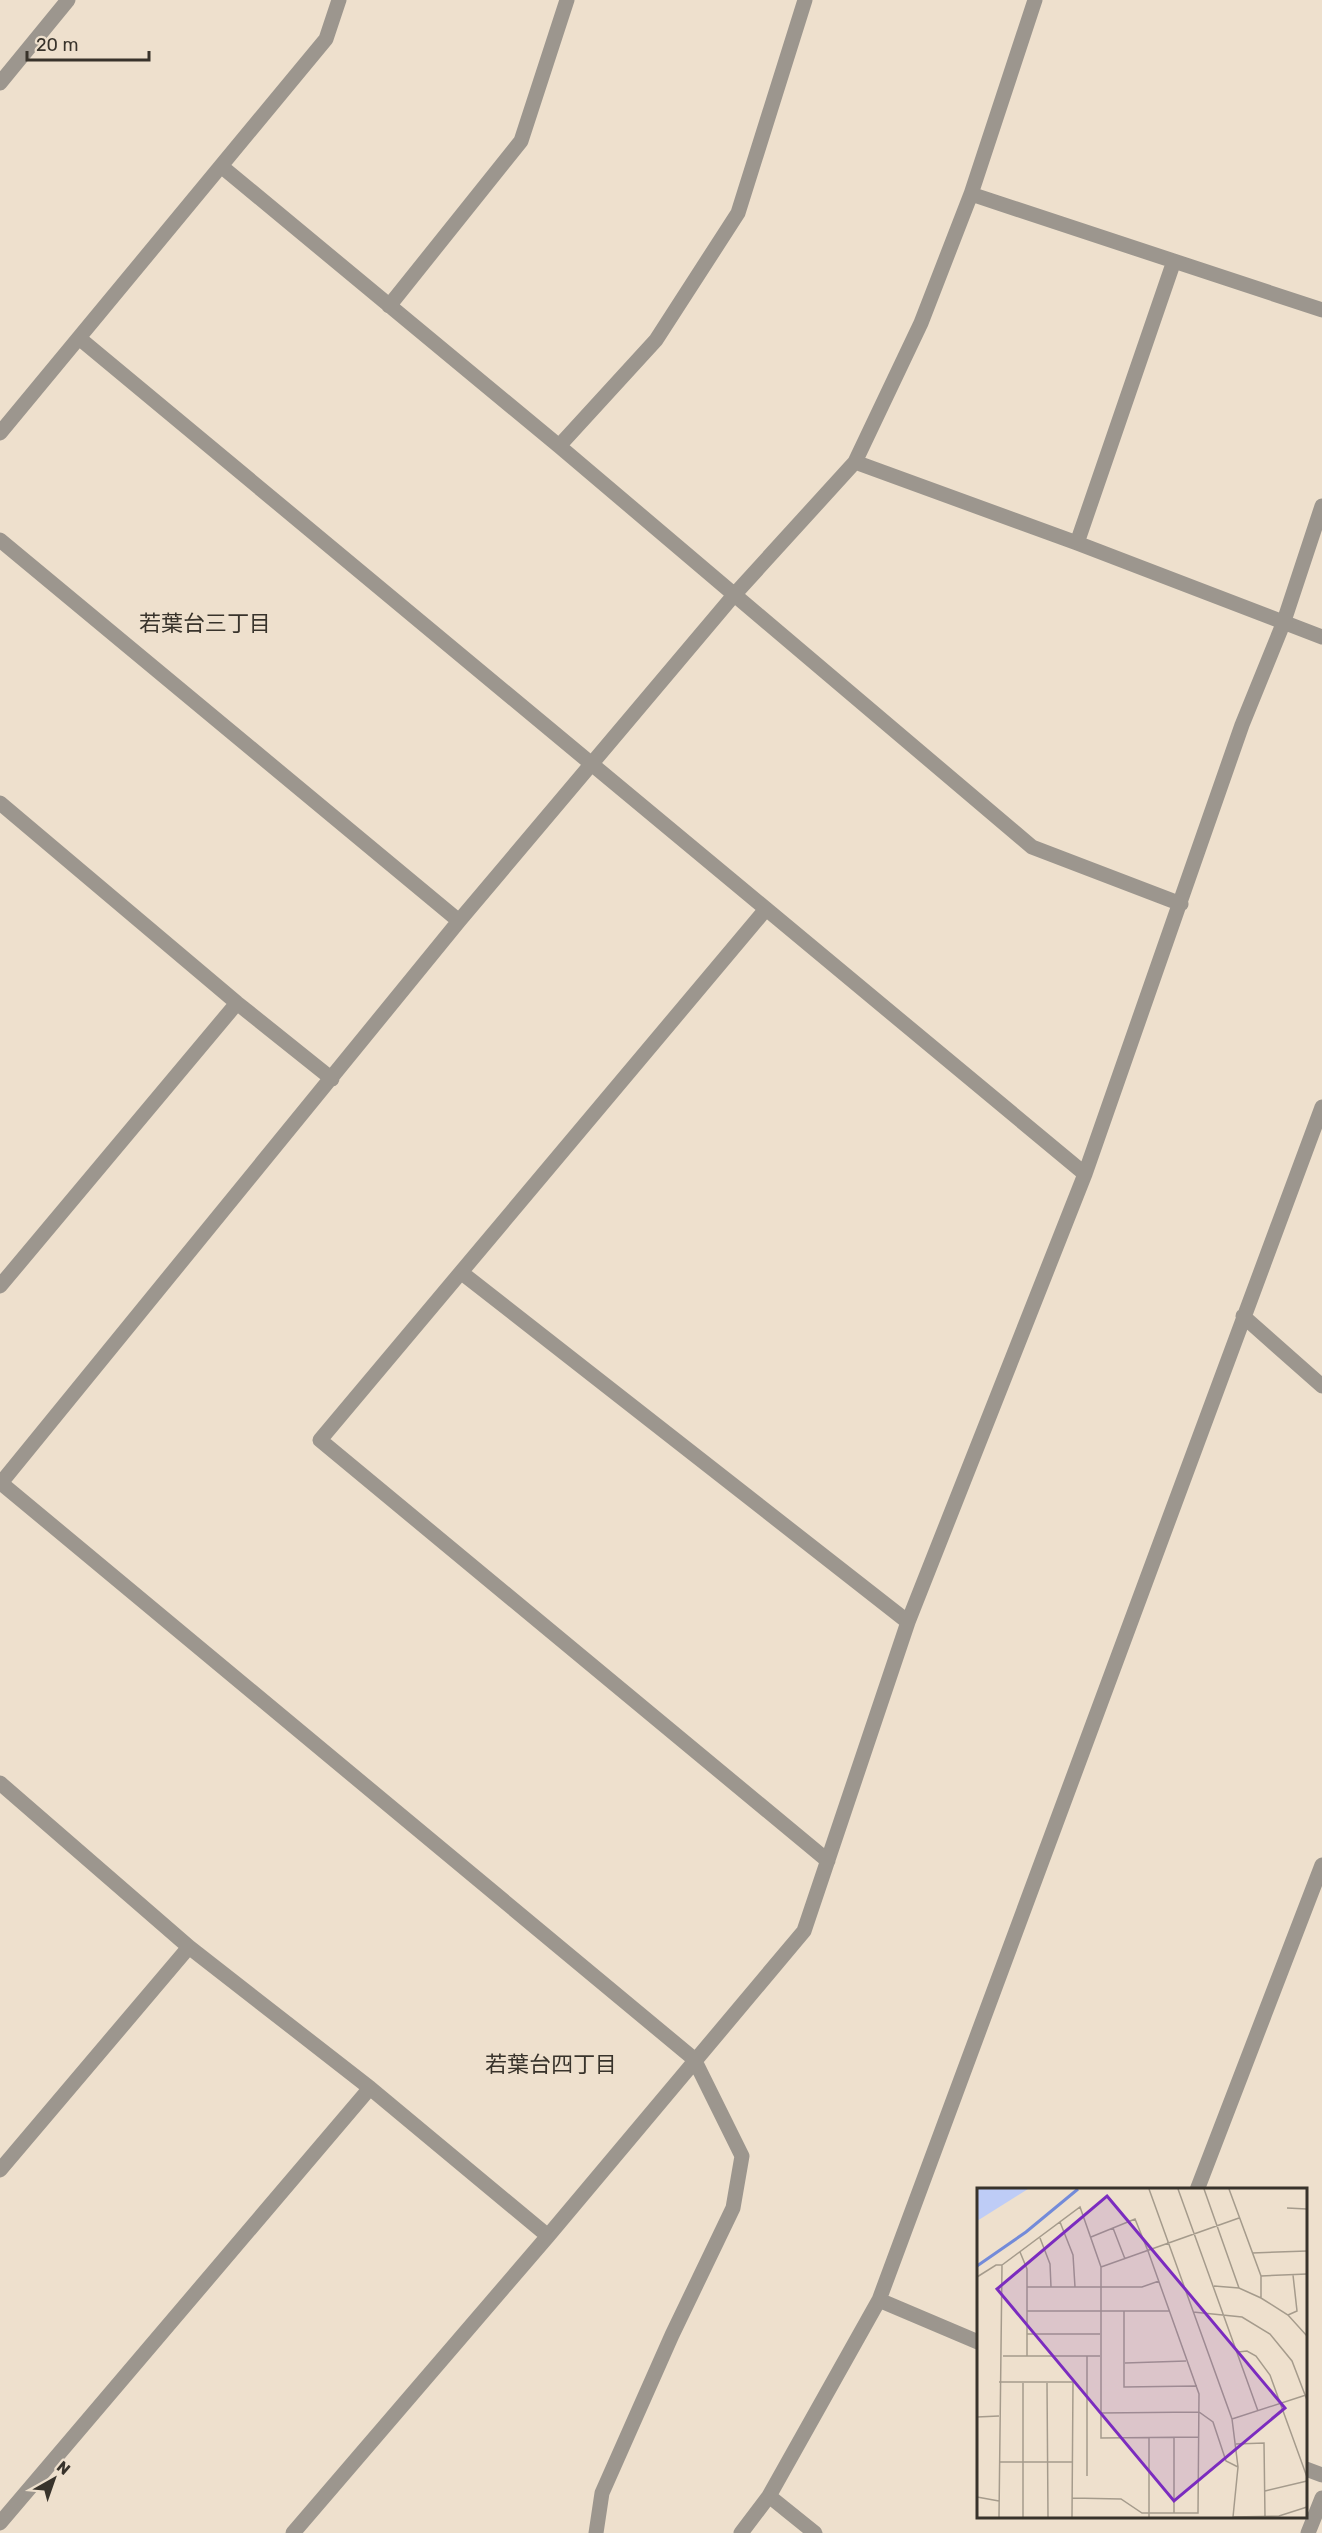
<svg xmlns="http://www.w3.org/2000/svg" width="1322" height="2533" viewBox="0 0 1322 2533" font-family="Rubik,'Noto Sans JP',sans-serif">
<rect width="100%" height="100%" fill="#eee0cd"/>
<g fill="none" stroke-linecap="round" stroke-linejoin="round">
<!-- minor -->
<path stroke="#9c968e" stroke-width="15" d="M 0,83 L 68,0
M 221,166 L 559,446 L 1032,847 L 1181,904
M 971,194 L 1322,310
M 389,306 L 521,141 L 567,0
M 79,338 L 1085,1174
M 0,433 L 326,39 L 339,0
M 559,446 L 656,340 L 738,213 L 805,0
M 855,462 L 1077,543 L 1322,637
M 0,540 L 459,921
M 1077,543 L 1174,261
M 0,803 L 237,1003 L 332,1079
M 766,909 L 320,1440 L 828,1861
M 462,1273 L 908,1622
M 0,1286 L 237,1003
M 1243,1316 L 1322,1386
M 1,1483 L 694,2059 L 742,2156 L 733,2208 L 672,2335 L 602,2493 L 596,2533
M 0,1484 L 459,921 L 734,595 L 855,462 L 921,323 L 971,194 L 1035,0
M 0,1783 L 189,1947 L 370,2088 L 548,2236
M 0,2170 L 189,1947
M 1197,2190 L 1322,1865
M 879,2300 L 978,2342
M 1306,2469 L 1322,2475
M 769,2496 L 815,2533
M 0,2523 L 370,2088
M 293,2533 L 548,2236 L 804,1931 L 908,1622 L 1085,1174 L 1242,725 L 1283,624 L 1322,506
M 741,2533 L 769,2496 L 879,2300 L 1322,1107
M 1308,2533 L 1322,2498"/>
</g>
<g text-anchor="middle" stroke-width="5" stroke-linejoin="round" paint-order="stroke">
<!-- neighbourhood labels -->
<g font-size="22" fill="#38332b" stroke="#eee0cd">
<text x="205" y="631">若葉台三丁目</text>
<text x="551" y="2072">若葉台四丁目</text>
</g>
</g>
<!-- overview -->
<g transform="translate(977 2188)">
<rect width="330" height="330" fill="#eee0cd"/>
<path d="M 0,1 L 51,1 L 0,33 Z" fill="#beccf6"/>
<path fill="none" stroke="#738bd9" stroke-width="3" d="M 0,78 L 49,44 L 101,1"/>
<path fill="none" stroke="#a59b8c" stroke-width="1.5" d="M 172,1 L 255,231 L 261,279 L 256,329M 201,1 L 281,223M 227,1 L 262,100M 252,1 L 284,88 L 284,110M 310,20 L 330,21M 83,34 L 96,67 L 98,99M 136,40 L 148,71M 63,50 L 73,76 L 74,99M 43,64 L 50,81 L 50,168M 275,65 L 330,63M 124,79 L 262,30M 284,88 L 330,86M 0,89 L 19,77 L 25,77 L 103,19 L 124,79 L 124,250 L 222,249M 237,98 L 262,100 L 284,110 L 311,127 L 330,148M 50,99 L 165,99 L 182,93M 50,123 L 193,123M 147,123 L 147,199 L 220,198M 216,124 L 265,129 L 293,146 L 315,173 L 330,212M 311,127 L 320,123 L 316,87M 50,146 L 123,146M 261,164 L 270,163 L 279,168 L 293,187 L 330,289M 26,168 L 123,168M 148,175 L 209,173M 22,194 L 96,194 L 95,329M 46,195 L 46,329M 70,195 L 71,329M 124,225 L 222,224 L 236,234 L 249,273 L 261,279M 0,229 L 22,228M 255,231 L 329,207M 259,256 L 287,255 L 288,329M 22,274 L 95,274M 110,288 L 110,168M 288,303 L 330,293M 0,309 L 22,313M 95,310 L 144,311 L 165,325 L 221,325 L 222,206 L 171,63 L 158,31 L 114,49M 197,325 L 197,250M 22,329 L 25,77M 172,329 L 172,250M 256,329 L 302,328 L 330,319"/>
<path fill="#7b2cbf" fill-opacity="0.15" stroke="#7b2cbf" stroke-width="3" d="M 130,8 L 308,220 L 197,313 L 20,101 Z"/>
<rect width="330" height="330" fill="none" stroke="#38332b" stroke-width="3"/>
</g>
<!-- north arrow -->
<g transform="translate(54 2479) rotate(40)" stroke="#eee0cd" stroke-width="4.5" paint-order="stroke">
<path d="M0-4.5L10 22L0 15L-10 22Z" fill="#38332b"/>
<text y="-9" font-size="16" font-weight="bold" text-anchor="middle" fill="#38332b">N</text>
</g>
<!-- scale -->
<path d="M27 51v9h122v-9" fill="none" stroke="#38332b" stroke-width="3"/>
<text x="36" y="51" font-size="18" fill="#38332b" stroke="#eee0cd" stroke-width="4.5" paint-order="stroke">20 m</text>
</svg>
